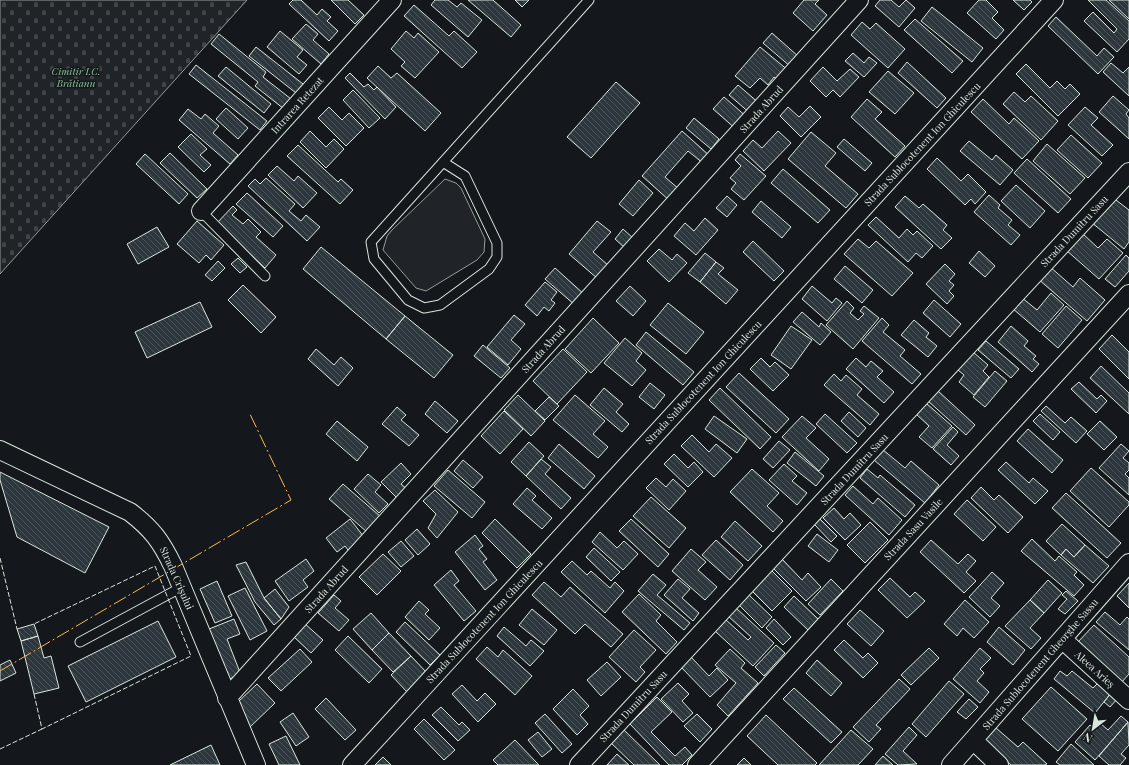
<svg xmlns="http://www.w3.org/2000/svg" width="1129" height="765" viewBox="0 0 1129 765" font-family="'Playfair Display',serif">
<defs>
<pattern id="cemetery-stones" width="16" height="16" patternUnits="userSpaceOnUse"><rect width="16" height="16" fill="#202428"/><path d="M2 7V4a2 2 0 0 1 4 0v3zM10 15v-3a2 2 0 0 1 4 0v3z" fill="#404447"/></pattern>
<pattern id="building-back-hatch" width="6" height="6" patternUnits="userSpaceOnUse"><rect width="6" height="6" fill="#2c363c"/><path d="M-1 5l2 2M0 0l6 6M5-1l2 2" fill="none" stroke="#4a5358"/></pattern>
</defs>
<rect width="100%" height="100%" fill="#14181c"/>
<!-- grass -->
<path fill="#202428" stroke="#939e99" d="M 445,179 L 456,183 L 461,188 L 485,239 L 484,252 L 477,260 L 426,291 L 416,288 L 383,250 L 387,236 L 392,230 Z"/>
<!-- cemetery -->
<path fill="url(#cemetery-stones)" stroke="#939e99" d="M 0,0 L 247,0 L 0,274 Z"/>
<!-- building -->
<path fill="url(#building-back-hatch)" stroke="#d8e6dc" d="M 293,0 L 301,0 L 317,15 L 322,9 L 331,17 L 327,21 L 338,31 L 329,41 L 289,4 Z
M 331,0 L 348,0 L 364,15 L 355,24 Z
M 435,0 L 448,0 L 457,7 L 461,3 L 482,20 L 468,37 L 431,5 Z
M 468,0 L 493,0 L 521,25 L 511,37 Z
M 515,0 L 529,0 L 522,7 Z
M 804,0 L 819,0 L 815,4 L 827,15 L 813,31 L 793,13 Z
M 880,0 L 891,0 L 899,7 L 906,0 L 915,8 L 899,27 L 875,6 Z
M 979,0 L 986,0 L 998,12 L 992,18 L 1004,30 L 996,39 L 967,13 Z
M 1013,0 L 1030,0 L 1032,2 L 1024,10 Z
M 1088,0 L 1106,0 L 1129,21 L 1129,39 L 1117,52 L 1084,21 L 1093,12 L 1114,33 L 1117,29 Z
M 1109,0 L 1129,0 L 1129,19 Z
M 414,5 L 449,36 L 454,31 L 477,52 L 462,68 L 404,16 Z
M 932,7 L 983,48 L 972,62 L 921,21 Z
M 1056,17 L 1097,56 L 1104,48 L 1114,57 L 1098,74 L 1048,26 Z
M 915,19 L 963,61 L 952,73 L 904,30 Z
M 862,22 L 870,29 L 876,23 L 905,49 L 888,68 L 851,35 Z
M 306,24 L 318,34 L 313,40 L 329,54 L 321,64 L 292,39 Z
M 280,31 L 303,50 L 297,57 L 307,65 L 299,74 L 267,47 Z
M 406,31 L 414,38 L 418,33 L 439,52 L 415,78 L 401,66 L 405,62 L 391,49 Z
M 772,33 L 799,57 L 791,67 L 763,43 Z
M 219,34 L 266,72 L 263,77 L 291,99 L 284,109 L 255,86 L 258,82 L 211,44 Z
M 256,47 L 303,84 L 296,93 L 249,56 Z
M 760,47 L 789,71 L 780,82 L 774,77 L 768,85 L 760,78 L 750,88 L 735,76 Z
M 853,53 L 864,63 L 869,57 L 877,63 L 864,77 L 845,61 Z
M 907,62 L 946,98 L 937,108 L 898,73 Z
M 1111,63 L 1123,73 L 1129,67 L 1129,96 L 1103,72 Z
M 1026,64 L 1050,88 L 1057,81 L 1065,89 L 1070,84 L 1080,94 L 1058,116 L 1016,74 Z
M 196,65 L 267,121 L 260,130 L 189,74 Z
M 378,66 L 391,78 L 397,73 L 441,113 L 425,131 L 367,78 Z
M 226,67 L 271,104 L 264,113 L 218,76 Z
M 823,67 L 837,81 L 850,69 L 859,77 L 840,97 L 833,90 L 826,97 L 810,81 Z
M 888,71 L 914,93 L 895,114 L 869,92 Z
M 350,73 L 364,87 L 368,84 L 374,90 L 377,87 L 396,107 L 385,119 L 345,78 Z
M 616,82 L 640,103 L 591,158 L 567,137 Z
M 738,85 L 760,104 L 751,114 L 729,95 Z
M 353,90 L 380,118 L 369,128 L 343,100 Z
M 1014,92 L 1025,102 L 1031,96 L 1058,121 L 1041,140 L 1003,104 Z
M 1113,96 L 1129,110 L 1126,114 L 1129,118 L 1129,139 L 1099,112 Z
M 724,97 L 748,118 L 737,130 L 713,109 Z
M 867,99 L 882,112 L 875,119 L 905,146 L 895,157 L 851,117 Z
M 983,99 L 1009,124 L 1014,118 L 1039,141 L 1022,159 L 971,112 Z
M 810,106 L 821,117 L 801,137 L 780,116 L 788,107 L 799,117 Z
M 329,107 L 342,120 L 349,113 L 364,128 L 346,146 L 318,118 Z
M 1085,107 L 1098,118 L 1091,125 L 1113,145 L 1102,156 L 1068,125 Z
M 226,108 L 248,128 L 238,139 L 216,119 Z
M 188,109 L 201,119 L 205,114 L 219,126 L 213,133 L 238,155 L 230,164 L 179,120 Z
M 694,118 L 719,139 L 711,149 L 686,128 Z
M 310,131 L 326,147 L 334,139 L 344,149 L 326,168 L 300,142 Z
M 682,131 L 711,157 L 704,164 L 688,151 L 665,177 L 680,190 L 670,201 L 642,176 Z
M 778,131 L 791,143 L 764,171 L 743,151 L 753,140 L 762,148 Z
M 811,132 L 836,153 L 825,166 L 858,194 L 846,208 L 788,159 Z
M 191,134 L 207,149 L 200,155 L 211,165 L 204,172 L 178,147 Z
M 1071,135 L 1102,163 L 1088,178 L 1057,150 Z
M 844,139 L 872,163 L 865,171 L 837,147 Z
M 969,141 L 992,160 L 996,155 L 1013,170 L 1000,185 L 960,151 Z
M 1047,144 L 1085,178 L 1070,194 L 1033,161 Z
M 298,145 L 338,182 L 341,179 L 353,190 L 340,204 L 287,156 Z
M 170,153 L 207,189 L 197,198 L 160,163 Z
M 145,154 L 188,194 L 179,204 L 136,164 Z
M 740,154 L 766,176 L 744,200 L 731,189 L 736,183 L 730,178 L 741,166 L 735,160 Z
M 937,158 L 961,181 L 968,174 L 986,192 L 975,204 L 971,199 L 965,205 L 927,169 Z
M 1027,159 L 1071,199 L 1058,213 L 1014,173 Z
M 277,166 L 294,181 L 298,176 L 317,193 L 303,208 L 268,175 Z
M 783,169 L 830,210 L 818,223 L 771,183 Z
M 266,178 L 295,204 L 289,211 L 301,221 L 306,215 L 320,227 L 307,241 L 248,186 L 255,179 L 260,184 Z
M 639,180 L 653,193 L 633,216 L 619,204 Z
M 1016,185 L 1045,211 L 1030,228 L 1001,201 Z
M 247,193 L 283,226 L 273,237 L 236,204 Z
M 989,195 L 1000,205 L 998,208 L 1012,220 L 1008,225 L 1020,235 L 1011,245 L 974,212 Z
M 727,196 L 737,205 L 727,217 L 716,208 Z
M 905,196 L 919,208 L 923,204 L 947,225 L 943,230 L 952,238 L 941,249 L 895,207 Z
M 1112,197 L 1129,210 L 1129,242 L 1124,249 L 1091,222 Z
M 761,201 L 791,227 L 782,238 L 752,212 Z
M 233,206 L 237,210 L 232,215 L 243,224 L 248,219 L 261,232 L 256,237 L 276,255 L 265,268 L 217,223 Z
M 876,217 L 899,238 L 907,229 L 913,235 L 917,231 L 933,246 L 922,258 L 916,253 L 908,262 L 868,225 Z
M 705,218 L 718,230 L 696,255 L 674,236 L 685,223 L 694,231 Z
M 197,221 L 224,245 L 211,260 L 206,255 L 199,263 L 177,244 Z
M 597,221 L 611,232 L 593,252 L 609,266 L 598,279 L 569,254 Z
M 157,227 L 169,247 L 138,264 L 127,244 Z
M 623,229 L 634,239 L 626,249 L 615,239 Z
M 1082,233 L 1098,248 L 1107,239 L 1123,253 L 1099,279 L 1066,250 Z
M 858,239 L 869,248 L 876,241 L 913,273 L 892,296 L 844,254 Z
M 753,241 L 784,271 L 774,281 L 743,252 Z
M 321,247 L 405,316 L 386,339 L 303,269 Z
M 659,249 L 672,260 L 677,254 L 687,263 L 669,282 L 647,261 Z
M 979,251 L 995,266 L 985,277 L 969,263 Z
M 705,253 L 716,262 L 700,282 L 688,273 Z
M 1126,255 L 1129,258 L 1129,271 L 1115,287 L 1105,279 Z
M 238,258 L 247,267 L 240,273 L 231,264 Z
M 218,261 L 225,268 L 212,281 L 205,275 Z
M 716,262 L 724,268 L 718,274 L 738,290 L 726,304 L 700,282 Z
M 945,264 L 955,274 L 949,281 L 954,285 L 949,291 L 954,296 L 947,304 L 926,284 Z
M 845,266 L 873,290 L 862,303 L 834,279 Z
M 1049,266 L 1073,287 L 1080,278 L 1105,300 L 1087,321 L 1038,279 Z
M 555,268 L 585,295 L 576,306 L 545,279 Z
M 545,282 L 557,292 L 551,300 L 555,303 L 549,311 L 544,307 L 537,316 L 525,305 Z
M 243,285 L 276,317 L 261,333 L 228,300 Z
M 630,286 L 646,301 L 633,316 L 616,301 Z
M 812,286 L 832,303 L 836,298 L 842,303 L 827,321 L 802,299 Z
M 1051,293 L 1064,305 L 1040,332 L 1012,308 L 1021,297 L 1037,310 Z
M 934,300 L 961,324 L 950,337 L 923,313 Z
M 847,301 L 854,308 L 850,313 L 858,320 L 864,314 L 860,311 L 864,306 L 879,318 L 853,349 L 826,325 Z
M 200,302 L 212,327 L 147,358 L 135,332 Z
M 668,303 L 704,332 L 686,354 L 650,325 Z
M 1066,306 L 1082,320 L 1058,348 L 1042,334 Z
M 802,312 L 819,327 L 821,323 L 831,332 L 820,345 L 793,322 Z
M 514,315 L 525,324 L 511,340 L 521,349 L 508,365 L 487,347 Z
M 405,316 L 453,355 L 434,378 L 386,339 Z
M 593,318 L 619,343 L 591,373 L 565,349 Z
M 882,318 L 889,325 L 883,332 L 905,350 L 900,356 L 921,374 L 912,384 L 862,341 Z
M 914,320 L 929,333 L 926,337 L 937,346 L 928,357 L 901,335 Z
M 791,326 L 812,340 L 791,369 L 771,355 Z
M 1011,326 L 1028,341 L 1024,346 L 1036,356 L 1033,359 L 1039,364 L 1032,372 L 998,342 Z
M 646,332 L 694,372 L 683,385 L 636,345 Z
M 1112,335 L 1129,352 L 1129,379 L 1099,349 Z
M 625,338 L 642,353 L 636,361 L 646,370 L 632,386 L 604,363 Z
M 986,341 L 1019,369 L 1011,378 L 978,350 Z
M 483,345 L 510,368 L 501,378 L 474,356 Z
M 316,349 L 334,365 L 341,357 L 353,368 L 338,386 L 308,359 Z
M 563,349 L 587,372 L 557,404 L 533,381 Z
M 973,352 L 988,365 L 983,371 L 989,377 L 974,395 L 959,382 L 964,375 L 958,370 Z
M 761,358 L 770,367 L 775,362 L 789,375 L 773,391 L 750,369 Z
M 856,358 L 866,367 L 871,361 L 883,371 L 877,377 L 894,392 L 884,403 L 846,369 Z
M 1101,366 L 1129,393 L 1129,414 L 1090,378 Z
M 995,371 L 1007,381 L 985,407 L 973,397 Z
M 739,373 L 789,419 L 776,433 L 726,387 Z
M 834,374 L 841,381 L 846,375 L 862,389 L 857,395 L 879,414 L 870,425 L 824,385 Z
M 1079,382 L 1097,399 L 1101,395 L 1107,401 L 1096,413 L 1071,389 Z
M 650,383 L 665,395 L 654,409 L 639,397 Z
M 604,388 L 623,404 L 616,412 L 629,424 L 622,432 L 590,405 Z
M 720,388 L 771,437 L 760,449 L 709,400 Z
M 937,390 L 975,425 L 966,435 L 928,401 Z
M 518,395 L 545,421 L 531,436 L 504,410 Z
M 575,395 L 605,421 L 593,434 L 608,447 L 598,458 L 553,420 Z
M 549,397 L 559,406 L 545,420 L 535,411 Z
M 435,401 L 458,421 L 447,433 L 425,414 Z
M 926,403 L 952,426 L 932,448 L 919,437 L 929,426 L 916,414 Z
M 1046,406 L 1065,423 L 1071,417 L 1087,431 L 1076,443 L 1041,411 Z
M 397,407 L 406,415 L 401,420 L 419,435 L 409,446 L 382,424 Z
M 504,411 L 523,429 L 500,454 L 481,436 Z
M 849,412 L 866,428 L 858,437 L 841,421 Z
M 825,414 L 857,443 L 847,453 L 816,424 Z
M 1040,414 L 1060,432 L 1053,440 L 1033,421 Z
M 714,416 L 747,439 L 737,453 L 705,429 Z
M 802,416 L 816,428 L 806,438 L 829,459 L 819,471 L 782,437 Z
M 337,421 L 368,447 L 357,461 L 326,434 Z
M 1100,421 L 1117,437 L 1104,450 L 1087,434 Z
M 953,427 L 958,432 L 947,445 L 959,456 L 951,465 L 933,449 Z
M 1028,429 L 1063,460 L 1052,473 L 1017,441 Z
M 692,435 L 709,452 L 716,444 L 732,458 L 714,477 L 681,446 Z
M 779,441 L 790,450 L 773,468 L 763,459 Z
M 529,442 L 544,456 L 526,476 L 511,462 Z
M 559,444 L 595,476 L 584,489 L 548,458 Z
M 1121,444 L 1129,451 L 1123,458 L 1129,463 L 1129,470 L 1125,474 L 1129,478 L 1129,495 L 1099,468 Z
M 882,449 L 905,468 L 911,461 L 939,485 L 925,503 L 874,460 Z
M 795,452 L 824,476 L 816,486 L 787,463 Z
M 674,454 L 688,468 L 694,462 L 703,472 L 688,487 L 664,464 Z
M 541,459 L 551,467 L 545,474 L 571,498 L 561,509 L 526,476 Z
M 463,460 L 483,477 L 473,488 L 454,471 Z
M 1006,462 L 1029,483 L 1033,478 L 1048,491 L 1035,504 L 998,470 Z
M 401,463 L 411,474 L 401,484 L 408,490 L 398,499 L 381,482 Z
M 784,464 L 797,476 L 792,481 L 807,493 L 797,505 L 769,480 Z
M 1091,468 L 1129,502 L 1129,505 L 1109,527 L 1070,491 Z
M 752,469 L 779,493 L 767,506 L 783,521 L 773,532 L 730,492 Z
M 867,469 L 878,478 L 880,475 L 915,505 L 905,517 L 860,478 Z
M 448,470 L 485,502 L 472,518 L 434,486 Z
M 0,472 L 109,527 L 85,573 L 17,537 L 0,480 Z
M 368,474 L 381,485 L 375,492 L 388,504 L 379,513 L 354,489 Z
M 656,478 L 666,487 L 673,479 L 686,491 L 669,510 L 646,488 Z
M 343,484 L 380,516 L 367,532 L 329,499 Z
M 853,486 L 873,504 L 878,498 L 902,520 L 889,535 L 845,495 Z
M 981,487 L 994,500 L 999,495 L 1023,517 L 1008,533 L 971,498 Z
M 527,488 L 536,496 L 532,500 L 552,518 L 542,529 L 513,504 Z
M 435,490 L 458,512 L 437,538 L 428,528 L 436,514 L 423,501 Z
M 1066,493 L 1121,543 L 1107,558 L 1052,508 Z
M 651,497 L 686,528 L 669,548 L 633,516 Z
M 967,500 L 996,527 L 983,541 L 954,514 Z
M 834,508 L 844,519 L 850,513 L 861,525 L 845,540 L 823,518 Z
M 350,519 L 364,537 L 348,550 L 345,546 L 337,552 L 326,538 Z
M 495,519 L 531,554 L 517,568 L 482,533 Z
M 631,519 L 669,554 L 658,567 L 619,531 Z
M 820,519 L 837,536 L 831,542 L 814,524 Z
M 735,521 L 762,546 L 748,561 L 721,537 Z
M 870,522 L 888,540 L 865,563 L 847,545 Z
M 1062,524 L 1085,545 L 1074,557 L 1066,549 L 1061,555 L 1046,541 Z
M 417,529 L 430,544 L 418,555 L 405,540 Z
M 600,532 L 617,548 L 624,541 L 638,554 L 623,570 L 592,542 Z
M 817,534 L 838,550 L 829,562 L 808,546 Z
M 475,535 L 483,546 L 479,549 L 487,559 L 483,562 L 497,580 L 485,590 L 455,552 Z
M 1032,539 L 1055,561 L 1059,556 L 1077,572 L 1074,575 L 1084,585 L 1074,596 L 1021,551 Z
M 716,540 L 743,565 L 730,580 L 702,555 Z
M 931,540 L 958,564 L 968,554 L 976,561 L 966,572 L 976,581 L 964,593 L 920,552 Z
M 401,541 L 414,556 L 401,567 L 388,552 Z
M 1085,545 L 1109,566 L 1093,583 L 1061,555 L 1066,549 L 1074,557 Z
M 594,548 L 620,572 L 611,581 L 586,557 Z
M 691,549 L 706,562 L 698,570 L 717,587 L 705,600 L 672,571 Z
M 383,554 L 401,571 L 377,595 L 359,577 Z
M 306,559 L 314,571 L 303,580 L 308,587 L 289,601 L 275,581 Z
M 782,559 L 802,580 L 808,573 L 821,587 L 806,601 L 773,568 Z
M 572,561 L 587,575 L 591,571 L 610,588 L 615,582 L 624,591 L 605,613 L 561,572 Z
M 246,562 L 264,598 L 281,619 L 274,625 L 255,602 L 236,565 Z
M 451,570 L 459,581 L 454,585 L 476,611 L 464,621 L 434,585 Z
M 772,571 L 792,591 L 772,611 L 752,591 Z
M 992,572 L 1004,583 L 991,598 L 1000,606 L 990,617 L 969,597 Z
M 653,574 L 666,585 L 657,595 L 690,623 L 684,630 L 638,591 Z
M 890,578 L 910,597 L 915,592 L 925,601 L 907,618 L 878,590 Z
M 678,579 L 690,589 L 682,598 L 699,613 L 693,621 L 664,595 Z
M 831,579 L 843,591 L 820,615 L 808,604 Z
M 1048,580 L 1062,593 L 1044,613 L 1030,600 Z
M 217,581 L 232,616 L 215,623 L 200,589 Z
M 544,582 L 561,597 L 570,587 L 623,634 L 611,647 L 585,624 L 575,634 L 532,595 Z
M 1129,583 L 1129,608 L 1117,596 Z
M 245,588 L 267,631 L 250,640 L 228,596 Z
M 275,589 L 289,607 L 281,619 L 264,598 Z
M 1066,591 L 1078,601 L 1065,614 L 1058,609 L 1067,599 L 1062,595 Z
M 639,594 L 661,615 L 656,621 L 677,642 L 666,654 L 622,612 Z
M 334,595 L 341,601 L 335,608 L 349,620 L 339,631 L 318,613 Z
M 749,595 L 772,617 L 762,628 L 739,605 Z
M 794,596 L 818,619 L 808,630 L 784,607 Z
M 965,600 L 989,622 L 974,638 L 963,628 L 957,636 L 944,624 Z
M 1030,600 L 1044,613 L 1030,628 L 1041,638 L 1031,649 L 1005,626 Z
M 419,601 L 429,610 L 425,614 L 440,628 L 429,640 L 405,617 Z
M 736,608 L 774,643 L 753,666 L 715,631 L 725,619 L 748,640 L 751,637 L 728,616 Z
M 532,609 L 557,630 L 544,645 L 519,625 Z
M 860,610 L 884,631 L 871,646 L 847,624 Z
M 1105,612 L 1120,625 L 1127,617 L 1129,619 L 1129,650 L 1096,622 Z
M 371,613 L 389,633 L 372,650 L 353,629 Z
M 234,619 L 240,634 L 227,639 L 241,675 L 229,679 L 209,629 Z
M 774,619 L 791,637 L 783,645 L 766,628 Z
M 158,621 L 176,657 L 86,702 L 68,666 Z
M 405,622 L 440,655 L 430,665 L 396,632 Z
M 304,623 L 323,640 L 311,653 L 292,635 Z
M 34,624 L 38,636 L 21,641 L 17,629 Z
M 1094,625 L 1129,657 L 1129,674 L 1121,683 L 1077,643 Z
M 504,627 L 526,646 L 531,640 L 544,651 L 530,666 L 497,636 Z
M 999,627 L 1025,650 L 1013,665 L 987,642 Z
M 634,630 L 656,650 L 640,667 L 645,672 L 636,682 L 609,657 Z
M 389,633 L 411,656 L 393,672 L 372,650 Z
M 38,636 L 44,658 L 51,656 L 59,688 L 34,694 L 21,641 Z
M 348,636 L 382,669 L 369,683 L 335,650 Z
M 844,640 L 863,658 L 868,653 L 878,663 L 863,678 L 834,650 Z
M 776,645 L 785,653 L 764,676 L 755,667 Z
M 487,647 L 498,657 L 503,650 L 532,676 L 515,695 L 476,659 Z
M 929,648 L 939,658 L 911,685 L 901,675 Z
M 980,648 L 991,658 L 980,669 L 984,673 L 977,681 L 989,692 L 980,703 L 953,679 Z
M 300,649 L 312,662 L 281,691 L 268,678 Z
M 730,649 L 745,663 L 741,668 L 758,683 L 728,716 L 717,705 L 736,683 L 715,665 Z
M 411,656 L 428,674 L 408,693 L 391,675 Z
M 690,656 L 709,676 L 717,668 L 728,680 L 710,697 L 680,666 Z
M 10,660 L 16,673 L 0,681 L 0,665 Z
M 817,660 L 842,683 L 831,696 L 806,673 Z
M 607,662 L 621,677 L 601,696 L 587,680 Z
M 1060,671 L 1067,676 L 1072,671 L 1093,688 L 1099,682 L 1111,693 L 1095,713 L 1054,679 Z
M 899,679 L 910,689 L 876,725 L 881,729 L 869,742 L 853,727 Z
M 949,681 L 964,694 L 926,737 L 912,724 Z
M 678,683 L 689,694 L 682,701 L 693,713 L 683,722 L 661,699 Z
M 257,684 L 275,703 L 250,727 L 239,701 Z
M 462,685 L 477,701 L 485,693 L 496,704 L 478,722 L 452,694 Z
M 1051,687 L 1087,719 L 1058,751 L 1022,719 Z
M 794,688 L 842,732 L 831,743 L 783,699 Z
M 573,689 L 589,706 L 580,715 L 588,724 L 577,735 L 553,709 Z
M 1111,693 L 1118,698 L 1110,707 L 1104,702 Z
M 657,697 L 672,712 L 651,732 L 675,756 L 685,747 L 692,755 L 682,765 L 669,765 L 630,724 Z
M 326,698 L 356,730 L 345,740 L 315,709 Z
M 969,699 L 978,707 L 966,719 L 957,712 Z
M 441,707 L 459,725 L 462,722 L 470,730 L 458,741 L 432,715 Z
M 293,713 L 309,737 L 296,746 L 280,722 Z
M 545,714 L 572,744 L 562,753 L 535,723 Z
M 697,714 L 712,729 L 700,742 L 684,726 Z
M 766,715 L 817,763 L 815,765 L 778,765 L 747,736 Z
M 1121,716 L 1128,722 L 1095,760 L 1075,742 L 1090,725 L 1094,729 L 1100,723 L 1108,730 Z
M 424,719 L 455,750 L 444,760 L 414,729 Z
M 1128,722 L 1129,745 L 1121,754 L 1126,758 L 1120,765 L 1109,765 L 1099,756 Z
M 909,727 L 917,735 L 903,751 L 917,764 L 898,765 L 885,754 Z
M 622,728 L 660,765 L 634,765 L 609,741 Z
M 996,728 L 1018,747 L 1023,742 L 1047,764 L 1045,765 L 1011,765 L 984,741 Z
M 851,730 L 873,749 L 858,765 L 819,765 Z
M 538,732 L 552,749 L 542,757 L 528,740 Z
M 286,736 L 300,765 L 279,765 L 269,744 Z
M 515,740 L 539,765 L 498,765 L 493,760 Z
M 1071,744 L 1094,765 L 1060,765 L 1056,762 Z
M 211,745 L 220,765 L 170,765 Z
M 617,754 L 629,765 L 607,765 Z
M 883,756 L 893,765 L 875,765 Z
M 383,757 L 391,765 L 375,765 Z
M 744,758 L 751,765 L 737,765 Z"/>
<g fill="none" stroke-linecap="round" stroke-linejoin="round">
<defs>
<path id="service" d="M 443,162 L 465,176 L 497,243 L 497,257 L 489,269 L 440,305 L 424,308 L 408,300 L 374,259 L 371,242 L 589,0
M 201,211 L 265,276
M 80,642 L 182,587"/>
<path id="minor" d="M 201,211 L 392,0
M 0,450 L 130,512 C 152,529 161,541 173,566 L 256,765
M 1062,639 L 1129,700
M 227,698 L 859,0
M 973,740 L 999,765
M 352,765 L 1054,0
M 579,765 L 1129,172
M 697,765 L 1129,294
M 951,765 L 1129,563"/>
</defs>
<!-- service casing -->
<use href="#service" stroke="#d8e6dc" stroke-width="11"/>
<!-- minor casing -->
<use href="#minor" stroke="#d8e6dc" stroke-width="20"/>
<!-- service -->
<use href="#service" stroke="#14181c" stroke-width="9"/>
<!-- minor -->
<use href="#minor" stroke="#14181c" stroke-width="18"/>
<!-- fence -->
<path stroke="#d8e6dc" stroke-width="1" stroke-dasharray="5 2" stroke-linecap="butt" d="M 0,558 L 17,629
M 34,694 L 42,729 L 191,656 L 155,566 L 34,624
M 0,749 L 42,729"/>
<!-- power -->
<path stroke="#ffb74d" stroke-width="1" stroke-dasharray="14 3 2 3" stroke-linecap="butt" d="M 0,671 L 291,500 L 249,412"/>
</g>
<g text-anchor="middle" stroke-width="3" stroke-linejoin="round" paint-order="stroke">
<!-- park labels -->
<g font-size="10" font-style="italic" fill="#8ac095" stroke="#14181c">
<text x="76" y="75">Cimitir I.C.<tspan x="76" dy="12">Brătianu</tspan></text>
</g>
<!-- street labels -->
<g font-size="10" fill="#d8e6dc" stroke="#14181c">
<text transform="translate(297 105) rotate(-48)" y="4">Intrarea Retezat</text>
<text transform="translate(761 109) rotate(-48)" y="4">Strada Abrud</text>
<text transform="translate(922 144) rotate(-47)" y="4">Strada Sublocotenent Ion Ghiculescu</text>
<text transform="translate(1074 231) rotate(-47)" y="4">Strada Dumitru Sasu</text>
<text transform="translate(543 349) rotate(-48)" y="4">Strada Abrud</text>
<text transform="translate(703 382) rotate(-47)" y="4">Strada Sublocotenent Ion Ghiculescu</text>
<text transform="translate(854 469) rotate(-47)" y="4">Strada Dumitru Sasu</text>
<text transform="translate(913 529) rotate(-47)" y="4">Strada Sasu Vasile</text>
<text transform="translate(177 578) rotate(66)" y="4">Strada Crișului</text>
<text transform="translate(326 589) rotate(-48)" y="4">Strada Abrud</text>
<text transform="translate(484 621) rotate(-47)" y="4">Strada Sublocotenent Ion Ghiculescu</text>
<text transform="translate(1040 664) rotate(-49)" y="4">Strada Sublocotenent Gheorghe Sassu</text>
<text transform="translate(1095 669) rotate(42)" y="4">Aleea Arieș</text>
<text transform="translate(633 706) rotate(-47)" y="4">Strada Dumitru Sasu</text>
</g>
</g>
<!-- north arrow -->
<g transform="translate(1093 729) rotate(211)" stroke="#14181c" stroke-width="3" paint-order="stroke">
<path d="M0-3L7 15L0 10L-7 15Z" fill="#d8e6dc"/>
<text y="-6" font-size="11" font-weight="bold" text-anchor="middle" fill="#d8e6dc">N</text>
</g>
</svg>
